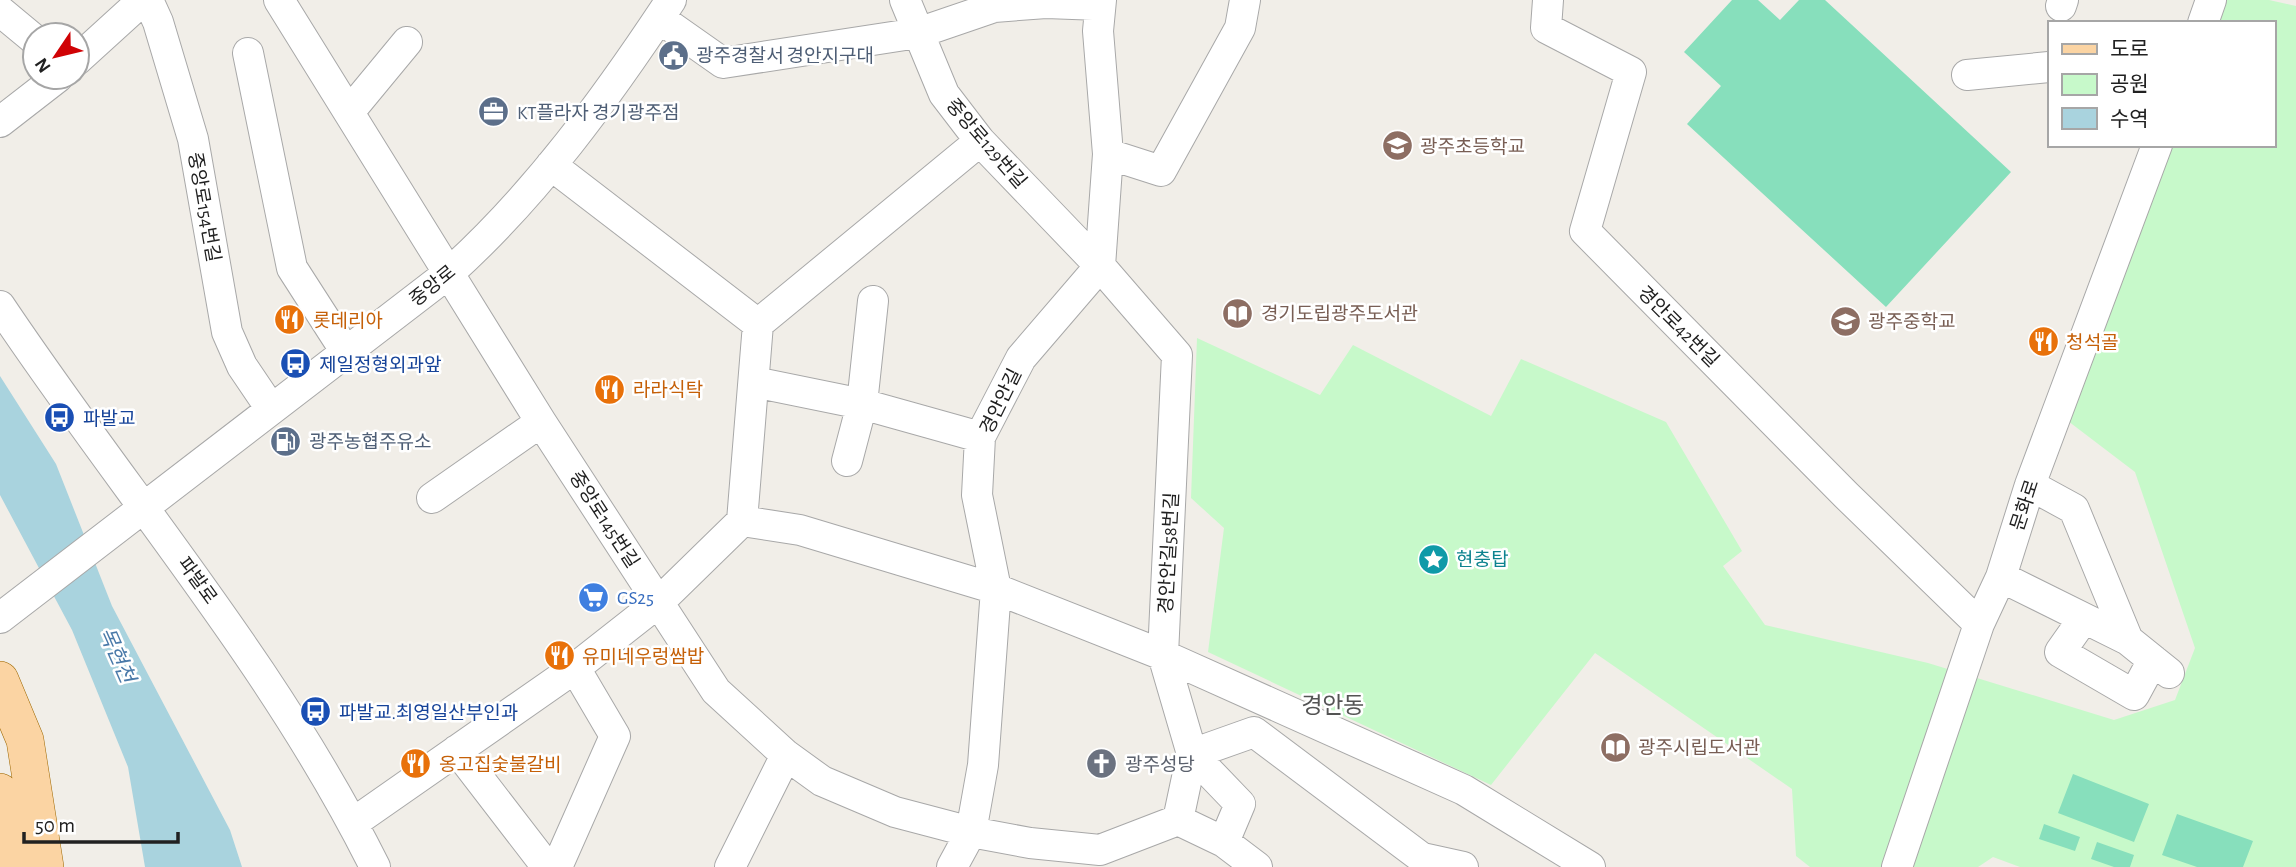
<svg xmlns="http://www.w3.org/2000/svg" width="2296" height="867" viewBox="0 0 2296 867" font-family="'Alegreya Sans','Noto Sans KR',sans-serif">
<rect width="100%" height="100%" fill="#f1eee8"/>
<!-- park -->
<path fill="#c7f9ca" d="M 2213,0 L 2269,0 L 2296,6 L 2296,867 L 2020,867 L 1993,857 L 1978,867 L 1810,867 L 1796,856 L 1792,789 L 1595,653 L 1491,785 L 1208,652 L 1224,528 L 1191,498 L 1197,338 L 1320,395 L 1353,345 L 1491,416 L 1521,359 L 1666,422 L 1742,551 L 1723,566 L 1765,625 L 1928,663 L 2114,720 L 2175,700 L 2195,648 L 2135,472 L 2064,418 L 2161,145 L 2273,145 L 2273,23 L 2205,23 Z"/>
<!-- pitch -->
<path fill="#87dfbc" d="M 1732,0 L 1758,0 L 1780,20 L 1799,0 L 1825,0 L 2011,172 L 1886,307 L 1687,124 L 1721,86 L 1684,52 Z
M 2073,774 L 2149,804 L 2134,842 L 2058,813 Z
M 2177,814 L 2253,841 L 2243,867 L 2197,867 L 2162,855 Z
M 2044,824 L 2080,837 L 2075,851 L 2039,839 Z
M 2097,842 L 2134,855 L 2130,867 L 2114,867 L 2091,859 Z"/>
<!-- water -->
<path fill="#a9d3de" d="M 0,376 L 56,464 L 112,606 L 230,830 L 242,867 L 145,867 L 128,767 L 72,630 L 0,495 Z"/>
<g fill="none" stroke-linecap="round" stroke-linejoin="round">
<defs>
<path id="minor" d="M 148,0 L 158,22 L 193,139 L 227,332 L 242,366 L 271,409
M 279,0 L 541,422 L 716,691 L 786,755 L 822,781 L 895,812 L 971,832 L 1030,843 L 1100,850 L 1178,820 L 1224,842 L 1257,867
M 905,0 L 944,94 L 980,141 L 1100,266 L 1177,355 L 1163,655 L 1192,754 L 1240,804 L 1224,842
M 1548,0 L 1546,28 L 1631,72 L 1585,231 L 1846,495 L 1979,624
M 2061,6 L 2063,0
M 0,11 L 35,40
M 659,18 L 723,63 L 918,33 L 994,7 L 1046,3 L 1100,5
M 2203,23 L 2211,0
M 248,53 L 292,268 L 346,352
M 77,60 L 143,0
M 1967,75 L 2049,67
M 350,111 L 407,42
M 0,122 L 58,77
M 1108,154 L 1161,171 L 1240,28 L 1245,0
M 551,165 L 758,324 L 742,521
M 0,306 C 125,493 274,664 375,867
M 758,324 L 980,141
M 754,382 L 862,404 L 980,437
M 847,461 L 862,404 L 873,301
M 2030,485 L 2074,509 L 2128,640
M 432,498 L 541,422
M 2001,577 L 2128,640 L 2169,673
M 0,618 L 449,273 C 536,195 607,97 671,0
M 2084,618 L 2060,652 L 2134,695 L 2153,660
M 457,750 L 547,867
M 1178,820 L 1192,754 L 1254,732 L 1422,858 L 1463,867
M 353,823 L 575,668 L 659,602 L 742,521 L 800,530 L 996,589 L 1163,655 L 1464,790 L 1590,867
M 557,867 L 615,736 L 575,668
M 730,867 L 786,755
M 952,867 L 971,832 L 983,765 L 996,589 L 977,495 L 980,437 L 1021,358 L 1100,266 L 1108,154 L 1098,31 L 1101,0
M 1897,867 L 1979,624 L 2001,577 L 2030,485 L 2157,145"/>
<path id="major" d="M 0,680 L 25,740 L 45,867
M 0,792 L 13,867"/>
</defs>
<!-- minor casing -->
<use href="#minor" stroke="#a8a8a8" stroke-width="32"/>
<!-- major casing -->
<use href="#major" stroke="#9d6701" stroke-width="38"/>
<!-- minor -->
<use href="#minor" stroke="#fff" stroke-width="30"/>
<!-- major -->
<use href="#major" stroke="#fbd4a3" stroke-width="37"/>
</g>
<!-- icons -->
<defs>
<symbol id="civic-disc" viewBox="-11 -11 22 22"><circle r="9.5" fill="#5c6f8a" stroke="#fff"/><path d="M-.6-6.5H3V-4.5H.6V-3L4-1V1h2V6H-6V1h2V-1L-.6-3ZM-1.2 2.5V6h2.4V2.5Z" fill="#fff"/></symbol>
<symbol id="office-disc" viewBox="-11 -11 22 22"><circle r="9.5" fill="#5c6f8a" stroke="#fff"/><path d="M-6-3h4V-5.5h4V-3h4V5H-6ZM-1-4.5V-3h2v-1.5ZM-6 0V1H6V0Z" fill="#fff"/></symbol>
<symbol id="school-disc" viewBox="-11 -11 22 22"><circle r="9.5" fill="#8d6e63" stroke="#fff"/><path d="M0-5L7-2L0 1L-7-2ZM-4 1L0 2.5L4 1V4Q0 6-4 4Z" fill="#fff"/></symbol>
<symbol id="library-disc" viewBox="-11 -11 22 22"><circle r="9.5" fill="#8d6e63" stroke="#fff"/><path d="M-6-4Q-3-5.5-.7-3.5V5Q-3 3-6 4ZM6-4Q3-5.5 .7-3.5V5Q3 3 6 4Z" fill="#fff"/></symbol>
<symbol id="restaurant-disc" viewBox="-11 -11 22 22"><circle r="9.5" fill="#e8710a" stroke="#fff"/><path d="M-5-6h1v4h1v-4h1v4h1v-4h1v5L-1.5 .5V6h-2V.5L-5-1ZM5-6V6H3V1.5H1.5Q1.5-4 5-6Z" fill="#fff"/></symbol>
<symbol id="bus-disc" viewBox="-11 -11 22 22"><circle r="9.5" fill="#1a4fb4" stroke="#fff"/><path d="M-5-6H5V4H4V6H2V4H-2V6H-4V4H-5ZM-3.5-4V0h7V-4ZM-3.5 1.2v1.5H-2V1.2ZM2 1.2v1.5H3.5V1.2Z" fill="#fff"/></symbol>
<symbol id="fuel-disc" viewBox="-11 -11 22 22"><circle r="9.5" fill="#5c6f8a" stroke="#fff"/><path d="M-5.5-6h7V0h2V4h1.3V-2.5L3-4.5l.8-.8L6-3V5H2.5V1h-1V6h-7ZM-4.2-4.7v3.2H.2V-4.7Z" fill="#fff"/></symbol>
<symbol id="sight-disc" viewBox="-11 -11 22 22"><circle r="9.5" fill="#0f9aa8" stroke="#fff"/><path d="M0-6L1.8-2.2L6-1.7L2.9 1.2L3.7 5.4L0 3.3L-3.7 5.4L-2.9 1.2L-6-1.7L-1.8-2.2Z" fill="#fff"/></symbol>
<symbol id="supermarket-disc" viewBox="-11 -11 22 22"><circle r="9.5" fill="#3f7fe0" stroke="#fff"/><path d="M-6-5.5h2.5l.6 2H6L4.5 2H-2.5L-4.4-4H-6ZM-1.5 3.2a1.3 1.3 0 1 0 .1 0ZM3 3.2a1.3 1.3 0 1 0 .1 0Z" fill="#fff"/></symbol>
<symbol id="church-disc" viewBox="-11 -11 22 22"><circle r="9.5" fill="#6b7280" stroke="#fff"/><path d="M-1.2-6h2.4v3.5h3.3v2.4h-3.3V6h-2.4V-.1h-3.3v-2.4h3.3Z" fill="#fff"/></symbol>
</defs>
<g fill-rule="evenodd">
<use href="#civic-disc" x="656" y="38" width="35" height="35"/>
<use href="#office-disc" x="476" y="94" width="35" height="35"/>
<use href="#school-disc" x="1380" y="128" width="35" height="35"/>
<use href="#library-disc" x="1220" y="296" width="35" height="35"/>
<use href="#restaurant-disc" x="272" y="302" width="35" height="35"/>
<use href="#school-disc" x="1828" y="304" width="35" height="35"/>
<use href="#restaurant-disc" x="2026" y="324" width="35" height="35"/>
<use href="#bus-disc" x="278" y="346" width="35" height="35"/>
<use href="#restaurant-disc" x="592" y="372" width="35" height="35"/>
<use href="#bus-disc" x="42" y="400" width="35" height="35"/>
<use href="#fuel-disc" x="268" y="424" width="35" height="35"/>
<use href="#sight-disc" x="1416" y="542" width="35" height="35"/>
<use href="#supermarket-disc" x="576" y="580" width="35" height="35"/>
<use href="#restaurant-disc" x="542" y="638" width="35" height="35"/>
<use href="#bus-disc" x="298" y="694" width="35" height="35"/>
<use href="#library-disc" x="1598" y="730" width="35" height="35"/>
<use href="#restaurant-disc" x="398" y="746" width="35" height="35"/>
<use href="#church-disc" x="1084" y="746" width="35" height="35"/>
</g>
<g text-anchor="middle" stroke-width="5" stroke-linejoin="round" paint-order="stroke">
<!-- service labels -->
<g font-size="19" fill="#4e5e75" stroke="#fff" text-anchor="start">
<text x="696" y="62">광주경찰서 경안지구대</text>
<text x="517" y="119">KT플라자 경기광주점</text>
<text x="309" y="448">광주농협주유소</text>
</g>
<!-- street labels -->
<g font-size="19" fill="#212121" stroke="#fff">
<text transform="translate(987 143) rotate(49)" y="7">중앙로129번길</text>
<text transform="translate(205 207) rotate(80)" y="7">중앙로154번길</text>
<text transform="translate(432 285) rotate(-39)" y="7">중앙로</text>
<text transform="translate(1679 326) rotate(45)" y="7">경안로42번길</text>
<text transform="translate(1000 401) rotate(-64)" y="7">경안안길</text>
<text transform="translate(2024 505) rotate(-72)" y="7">문화로</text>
<text transform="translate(605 519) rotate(57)" y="7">중앙로145번길</text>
<text transform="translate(1168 553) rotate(-87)" y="7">경안안길58번길</text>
<text transform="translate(198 580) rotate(54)" y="7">파발로</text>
</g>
<!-- education labels -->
<g font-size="19" fill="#785e54" stroke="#fff" text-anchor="start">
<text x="1420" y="153">광주초등학교</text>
<text x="1261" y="320">경기도립광주도서관</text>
<text x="1868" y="328">광주중학교</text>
<text x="1638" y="754">광주시립도서관</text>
</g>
<!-- food labels -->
<g font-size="19" fill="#c56008" stroke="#fff" text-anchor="start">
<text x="313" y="327">롯데리아</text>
<text x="2066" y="349">청석골</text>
<text x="633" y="396">라라식탁</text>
<text x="582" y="663">유미네우렁쌈밥</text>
<text x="439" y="771">옹고집숯불갈비</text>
</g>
<!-- transit labels -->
<g font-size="19" fill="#164399" stroke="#fff" text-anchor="start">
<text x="319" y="371">제일정형외과앞</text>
<text x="83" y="425">파발교</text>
<text x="339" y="719">파발교.최영일산부인과</text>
</g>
<!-- culture labels -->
<g font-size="19" fill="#0d838f" stroke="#fff" text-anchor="start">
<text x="1456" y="566">현충탑</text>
</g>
<!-- shop labels -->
<g font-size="19" fill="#366cbe" stroke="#fff" text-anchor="start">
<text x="617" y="604">GS25</text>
</g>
<!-- worship labels -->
<g font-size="19" fill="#5b616d" stroke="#fff" text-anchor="start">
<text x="1125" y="771">광주성당</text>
</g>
<!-- water labels -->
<g font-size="21" font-style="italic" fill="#4a7aa9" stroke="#fff">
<text transform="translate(117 655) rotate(66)" y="7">목현천</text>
</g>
<!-- quarter labels -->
<g font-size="23" fill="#545454" stroke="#fff">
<text x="1333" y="713">경안동</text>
</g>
</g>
<!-- legend -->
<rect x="2048" y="21" width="228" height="126" fill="#ffffff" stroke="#a6a6a6" stroke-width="2"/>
<rect x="2062" y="44" width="35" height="10" fill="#fbd4a3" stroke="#a6a6a6" stroke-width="2"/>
<text x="2110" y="56" font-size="21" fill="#212121">도로</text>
<rect x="2062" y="74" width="35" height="21" fill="#c7f9ca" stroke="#a6a6a6" stroke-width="2"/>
<text x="2110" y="91" font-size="21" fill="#212121">공원</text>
<rect x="2062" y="108" width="35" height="21" fill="#a9d3de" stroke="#a6a6a6" stroke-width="2"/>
<text x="2110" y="126" font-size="21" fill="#212121">수역</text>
<!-- north arrow -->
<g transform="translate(56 56) rotate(235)"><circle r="33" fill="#ffffff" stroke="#a6a6a6" stroke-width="2"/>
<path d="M0-5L12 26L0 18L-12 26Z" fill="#d00205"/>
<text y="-10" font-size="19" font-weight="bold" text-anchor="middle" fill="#212121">N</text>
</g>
<!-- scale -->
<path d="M24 832v10h154v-10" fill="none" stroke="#212121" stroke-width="3.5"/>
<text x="35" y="832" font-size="21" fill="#212121" stroke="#ffffff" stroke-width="5" paint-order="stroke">50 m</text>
</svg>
